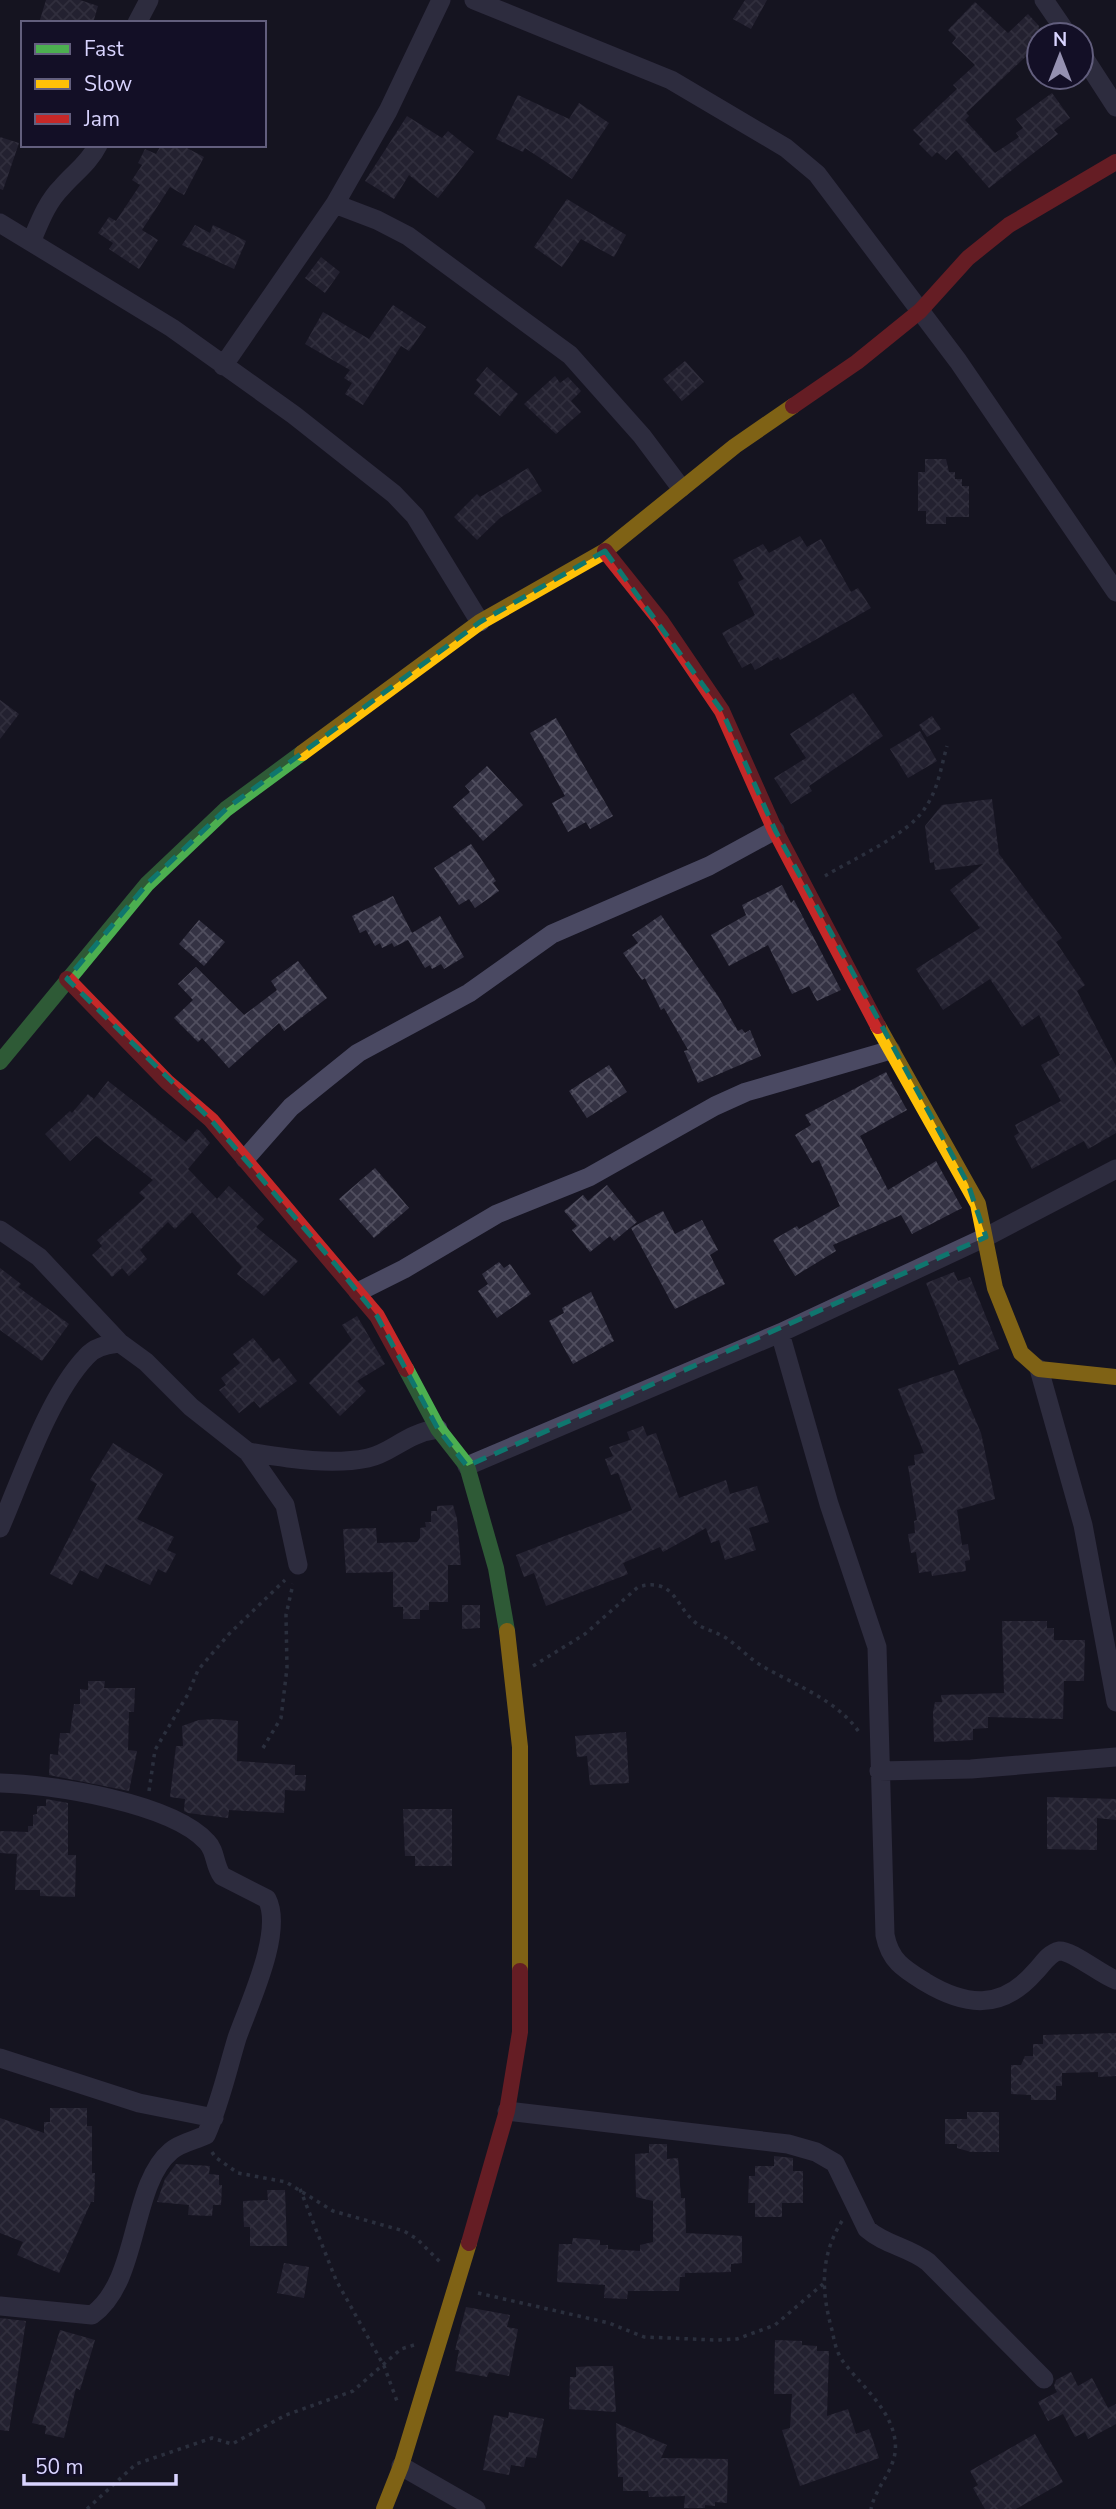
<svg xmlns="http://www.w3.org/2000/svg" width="1116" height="2509" viewBox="0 0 1116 2509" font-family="'Nunito Sans',sans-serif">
<defs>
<pattern id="building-cross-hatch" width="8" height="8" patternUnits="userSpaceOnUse" patternTransform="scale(1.75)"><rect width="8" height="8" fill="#343243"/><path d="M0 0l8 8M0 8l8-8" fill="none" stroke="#514f5f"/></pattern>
</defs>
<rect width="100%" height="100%" fill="#161421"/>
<!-- building -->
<path fill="url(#building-cross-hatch)" d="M 46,0 L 80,0 L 98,6 L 93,23 L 39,23 Z
M 745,0 L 767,0 L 751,29 L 733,19 Z
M 975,2 L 1008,33 L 1028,14 L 1039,26 L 1039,44 L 966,113 L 969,116 L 965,120 L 995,153 L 1019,137 L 1016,133 L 1023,128 L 1016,119 L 1052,93 L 1070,118 L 1054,130 L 1058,134 L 989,188 L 956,150 L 946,160 L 937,152 L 932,157 L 919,144 L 923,140 L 913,130 L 957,89 L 953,85 L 975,65 L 952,43 L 956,38 L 948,30 Z
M 518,95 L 569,119 L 579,103 L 609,123 L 572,179 L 525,148 L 523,152 L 496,139 Z
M 407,116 L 442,138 L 448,131 L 474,152 L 438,198 L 409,175 L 394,199 L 365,181 Z
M 0,137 L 19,143 L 3,190 L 0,189 Z
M 161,145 L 181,145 L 204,157 L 184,195 L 170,187 L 142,230 L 158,240 L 139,269 L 109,249 L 113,243 L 98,233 L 109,217 L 116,221 L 140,185 L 132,180 L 142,165 L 138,163 L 145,149 L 156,154 Z
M 567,199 L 626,235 L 614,257 L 581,239 L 562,267 L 534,247 Z
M 195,225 L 210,233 L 213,225 L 246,241 L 234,269 L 182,245 Z
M 321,257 L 340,272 L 325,293 L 305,278 Z
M 393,305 L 426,327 L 409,351 L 401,346 L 363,405 L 345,394 L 352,383 L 344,378 L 350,370 L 305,344 L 323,312 L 369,339 Z
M 685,361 L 704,382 L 682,401 L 663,379 Z
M 487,367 L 518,394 L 500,416 L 474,394 L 481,385 L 476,380 Z
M 555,376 L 560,383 L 568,377 L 581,391 L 571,401 L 581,412 L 556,434 L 524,404 Z
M 925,459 L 946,459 L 949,472 L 955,472 L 955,479 L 962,479 L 962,486 L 969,486 L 969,517 L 946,517 L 946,524 L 926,524 L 926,511 L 918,511 L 918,472 L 925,472 Z
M 528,468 L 542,491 L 500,518 L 477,540 L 454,517 L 477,494 L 480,497 Z
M 800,536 L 807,547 L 821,539 L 851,592 L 858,588 L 871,608 L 780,660 L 778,657 L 755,670 L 751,663 L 742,668 L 722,633 L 755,615 L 738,582 L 744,579 L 733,560 L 763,544 L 769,553 Z
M 853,693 L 883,736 L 809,786 L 812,791 L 791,804 L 774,778 L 806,758 L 790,734 Z
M 0,700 L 19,714 L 0,739 Z
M 932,716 L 941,729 L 927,737 L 919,725 Z
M 556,718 L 613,816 L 590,829 L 586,822 L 568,832 L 552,803 L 565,796 L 530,733 Z
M 920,731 L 937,761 L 908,778 L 890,749 Z
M 487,766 L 523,805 L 483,841 L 453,807 L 470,792 L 465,786 Z
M 992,799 L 999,854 L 1062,938 L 1056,942 L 1085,985 L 1077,991 L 1116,1066 L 1116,1133 L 1088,1149 L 1084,1141 L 1032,1169 L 1014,1136 L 1019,1133 L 1015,1125 L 1061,1101 L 1041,1065 L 1060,1055 L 1039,1015 L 1022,1027 L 990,979 L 943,1010 L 916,969 L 980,928 L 950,890 L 983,864 L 935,870 L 934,862 L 930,863 L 925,826 L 942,805 Z
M 471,844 L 496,881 L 493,883 L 499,891 L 475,908 L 469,899 L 459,905 L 434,868 Z
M 782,885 L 791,903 L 794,900 L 841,990 L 817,1001 L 809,986 L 792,994 L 768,945 L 729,966 L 711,935 L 746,915 L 742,905 Z
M 393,896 L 412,933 L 440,916 L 464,957 L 444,969 L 441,964 L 432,969 L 430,965 L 425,968 L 408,940 L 394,947 L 392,943 L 382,948 L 380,943 L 375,946 L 366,930 L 360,933 L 352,916 Z
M 661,915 L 718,996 L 738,1031 L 742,1029 L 745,1033 L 750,1030 L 761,1056 L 698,1083 L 684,1051 L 688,1050 L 664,1008 L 661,1010 L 645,978 L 642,980 L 623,953 L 638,943 L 632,935 Z
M 199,920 L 225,942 L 204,966 L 179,944 Z
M 298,961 L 327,998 L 284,1031 L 279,1023 L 229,1068 L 202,1038 L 198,1042 L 174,1018 L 193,1000 L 178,984 L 196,967 L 244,1015 L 277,990 L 271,981 Z
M 609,1065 L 627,1092 L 587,1118 L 569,1091 Z
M 886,1072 L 907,1110 L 860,1136 L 888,1190 L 936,1161 L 962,1208 L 912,1234 L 901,1215 L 833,1245 L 836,1251 L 795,1276 L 773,1240 L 797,1226 L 799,1229 L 840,1206 L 819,1160 L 812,1163 L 795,1135 L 811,1125 L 805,1115 Z
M 108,1081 L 186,1142 L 197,1129 L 200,1131 L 210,1143 L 188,1169 L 217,1199 L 229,1186 L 264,1219 L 256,1227 L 298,1261 L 264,1296 L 237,1274 L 242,1267 L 192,1212 L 175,1229 L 168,1222 L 140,1250 L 147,1259 L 129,1276 L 122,1268 L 112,1277 L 92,1255 L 102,1246 L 97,1240 L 145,1198 L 139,1193 L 153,1180 L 96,1136 L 70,1161 L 45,1134 L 70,1111 L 72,1113 L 88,1094 L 94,1099 Z
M 375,1168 L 409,1208 L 374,1238 L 339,1199 Z
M 607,1185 L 637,1222 L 614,1241 L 610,1236 L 590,1252 L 572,1230 L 577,1226 L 564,1211 L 583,1195 L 588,1201 Z
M 663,1211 L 675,1234 L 702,1220 L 718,1250 L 710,1255 L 725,1284 L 675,1309 L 631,1228 Z
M 499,1262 L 504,1268 L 510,1264 L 531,1294 L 497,1318 L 478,1291 L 488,1284 L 482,1274 Z
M 0,1268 L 21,1284 L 18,1287 L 69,1324 L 42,1361 L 0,1330 Z
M 954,1272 L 958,1281 L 970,1277 L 999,1349 L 959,1365 L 926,1283 Z
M 591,1292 L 614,1341 L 573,1364 L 549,1321 L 564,1313 L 562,1308 Z
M 357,1316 L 385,1364 L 357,1381 L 366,1391 L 340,1416 L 309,1383 L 352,1340 L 342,1325 Z
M 253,1338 L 273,1362 L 279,1358 L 297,1381 L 260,1408 L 254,1401 L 239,1413 L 219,1390 L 226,1385 L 221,1378 L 240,1363 L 233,1354 Z
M 954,1370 L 981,1433 L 995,1499 L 957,1510 L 962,1545 L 968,1544 L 970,1560 L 965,1561 L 966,1571 L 932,1576 L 931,1571 L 919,1573 L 916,1552 L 911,1553 L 908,1534 L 915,1533 L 914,1521 L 917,1520 L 908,1466 L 915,1465 L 914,1455 L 924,1453 L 898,1389 Z
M 643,1426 L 647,1436 L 656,1433 L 679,1498 L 726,1480 L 730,1494 L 757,1486 L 769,1522 L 749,1528 L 756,1550 L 725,1560 L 719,1540 L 711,1543 L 706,1528 L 663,1552 L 660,1547 L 623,1563 L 628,1574 L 546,1606 L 534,1573 L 524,1577 L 516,1555 L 632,1510 L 618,1473 L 611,1475 L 605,1459 L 613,1456 L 609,1447 L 630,1440 L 627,1432 Z
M 113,1443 L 163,1474 L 137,1519 L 174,1537 L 167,1550 L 176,1554 L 166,1573 L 158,1569 L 150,1585 L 106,1564 L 98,1579 L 80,1570 L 72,1585 L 50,1574 L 97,1484 L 90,1480 Z
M 453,1505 L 457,1519 L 461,1565 L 448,1565 L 448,1602 L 429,1602 L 429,1610 L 420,1610 L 420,1619 L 403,1619 L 403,1607 L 393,1607 L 393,1572 L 346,1573 L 343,1529 L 376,1528 L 377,1543 L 417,1542 L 420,1538 L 420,1528 L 426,1527 L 425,1522 L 431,1522 L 431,1511 L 437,1511 L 437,1506 Z
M 462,1605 L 480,1605 L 480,1628 L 462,1629 Z
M 1002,1621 L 1047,1621 L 1047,1628 L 1054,1628 L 1054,1640 L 1085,1640 L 1084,1681 L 1064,1681 L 1063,1719 L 988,1717 L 988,1728 L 973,1729 L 973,1740 L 934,1742 L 933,1712 L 935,1702 L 942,1702 L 941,1695 L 1004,1693 Z
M 88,1681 L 105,1681 L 104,1688 L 135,1688 L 134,1712 L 129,1712 L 128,1750 L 137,1751 L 129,1791 L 49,1775 L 50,1754 L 58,1755 L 60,1733 L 70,1733 L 74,1704 L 80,1704 L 80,1689 L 88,1690 Z
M 216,1719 L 238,1721 L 237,1761 L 295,1765 L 295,1775 L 306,1775 L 305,1791 L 285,1790 L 284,1813 L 229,1810 L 228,1818 L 188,1813 L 184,1811 L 185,1799 L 170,1797 L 176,1746 L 183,1746 L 182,1726 L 199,1720 Z
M 626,1732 L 629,1783 L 590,1785 L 587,1756 L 577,1757 L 575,1736 Z
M 1047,1797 L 1116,1799 L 1116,1820 L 1097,1818 L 1097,1850 L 1047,1849 Z
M 46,1799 L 68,1803 L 68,1855 L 76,1855 L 75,1897 L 40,1896 L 40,1890 L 15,1890 L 17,1854 L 0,1853 L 0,1831 L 28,1832 L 28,1826 L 33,1826 L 33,1815 L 37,1814 L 37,1806 L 46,1806 Z
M 403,1809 L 452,1809 L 452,1866 L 415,1866 L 415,1856 L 405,1856 Z
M 1116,2033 L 1116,2076 L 1098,2077 L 1098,2072 L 1062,2073 L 1062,2086 L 1056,2086 L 1056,2100 L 1031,2100 L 1031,2095 L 1011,2094 L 1011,2065 L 1021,2065 L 1025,2056 L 1033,2056 L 1033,2044 L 1043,2044 L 1043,2035 Z
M 50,2108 L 87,2108 L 87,2126 L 92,2126 L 92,2173 L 95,2173 L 94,2202 L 91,2202 L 59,2273 L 17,2255 L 23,2242 L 0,2233 L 0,2118 L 44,2133 L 44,2122 L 50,2122 Z
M 967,2112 L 999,2112 L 999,2152 L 971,2152 L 957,2148 L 957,2144 L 945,2144 L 945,2119 L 967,2119 Z
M 649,2144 L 667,2144 L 667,2159 L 678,2158 L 681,2198 L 685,2198 L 686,2233 L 742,2236 L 742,2263 L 731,2264 L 731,2272 L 685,2273 L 685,2277 L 680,2277 L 679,2291 L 628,2291 L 627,2299 L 604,2298 L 605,2285 L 557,2282 L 559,2244 L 572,2244 L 573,2238 L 600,2240 L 600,2245 L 608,2245 L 608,2249 L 640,2251 L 640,2245 L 653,2242 L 653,2201 L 636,2197 L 635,2154 L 649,2153 Z
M 774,2156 L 793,2158 L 793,2171 L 803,2171 L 803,2203 L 782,2203 L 782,2217 L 755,2217 L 755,2203 L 748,2203 L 749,2176 L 755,2176 L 755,2166 L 774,2166 Z
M 176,2164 L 210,2166 L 209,2174 L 219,2175 L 219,2185 L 222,2185 L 221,2205 L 213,2205 L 212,2216 L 188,2215 L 189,2205 L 157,2202 L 165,2179 Z
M 267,2190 L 285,2190 L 287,2246 L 250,2246 L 250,2227 L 244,2227 L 243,2201 L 268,2200 Z
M 284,2263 L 309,2267 L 304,2298 L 277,2293 Z
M 466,2307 L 510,2315 L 507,2327 L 518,2329 L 509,2376 L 489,2372 L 487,2377 L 455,2371 L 459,2350 L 455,2350 Z
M 0,2318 L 26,2321 L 9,2431 L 0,2430 Z
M 60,2330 L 95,2340 L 80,2390 L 76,2388 L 64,2438 L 45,2434 L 46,2426 L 32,2423 Z
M 775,2340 L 802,2341 L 802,2345 L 817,2346 L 817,2351 L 829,2351 L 827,2416 L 848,2409 L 856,2434 L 869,2429 L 879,2458 L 800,2486 L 782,2430 L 790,2428 L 792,2394 L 774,2394 Z
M 595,2366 L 613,2366 L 616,2412 L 569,2409 L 570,2377 L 576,2377 L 576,2367 Z
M 1071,2372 L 1078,2386 L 1092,2378 L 1108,2408 L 1116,2404 L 1116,2424 L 1088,2439 L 1085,2432 L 1075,2437 L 1063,2414 L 1048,2421 L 1038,2402 L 1057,2392 L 1054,2386 L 1056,2380 Z
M 509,2412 L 544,2419 L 536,2458 L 526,2457 L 524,2467 L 511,2465 L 509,2475 L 483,2470 L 494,2415 L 508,2418 Z
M 616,2423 L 667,2445 L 661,2458 L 728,2459 L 727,2503 L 715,2502 L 715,2506 L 705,2505 L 705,2508 L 684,2508 L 685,2496 L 649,2497 L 648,2491 L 623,2491 L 623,2477 L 618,2477 Z
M 1035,2434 L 1063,2482 L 1016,2509 L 985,2509 L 973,2488 L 978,2485 L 970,2471 Z"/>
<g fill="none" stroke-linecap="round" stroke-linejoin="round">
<!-- path -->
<path stroke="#44505f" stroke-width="3.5" stroke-dasharray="3.5 5" stroke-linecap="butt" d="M 825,876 C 853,859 908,835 925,808 C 938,790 941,767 947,746
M 533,1666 L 585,1634 L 638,1587 C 677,1576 675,1610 700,1626 C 709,1631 720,1633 729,1640 C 740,1648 750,1659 762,1666 C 795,1685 837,1700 859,1732
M 263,1748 L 281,1718 L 287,1668 L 286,1615 L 293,1584
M 149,1791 L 155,1750 L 188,1694 L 198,1670 L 229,1634 L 285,1580
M 212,2152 L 215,2157 L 238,2173 L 286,2182 L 333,2211 L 404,2231 L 417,2239 L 441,2263
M 300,2189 L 336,2280 L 384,2366 L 397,2401
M 842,2221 C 820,2256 821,2291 832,2330 C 834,2340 836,2351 842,2360 C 860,2385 890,2407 895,2440 C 899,2468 876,2484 871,2509
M 478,2293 L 609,2323 L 644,2337 L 716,2340 L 737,2339 L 775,2325 L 823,2284
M 87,2509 L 136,2464 L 212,2438 L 232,2444 L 286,2415 L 353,2391 L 401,2349 L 414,2345"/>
<!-- street -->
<path stroke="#4a4962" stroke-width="19" d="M 474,0 L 671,80 L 786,148 L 817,174 L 958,361 L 1116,592
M 1044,0 L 1068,35
M 137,23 L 149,0
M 1081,53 L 1116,107
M 335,204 L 377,220 L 408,236 L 570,355 L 642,436 L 681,488
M 0,223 L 172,328 L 294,415 L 394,494 L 415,516 L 480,622
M 32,240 C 40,221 47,202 62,187 C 74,173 89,163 98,145
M 223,366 L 335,204 L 388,111 L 441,0
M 245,1159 L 291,1107 L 358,1053 L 469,993 L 552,934 L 709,866 L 775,830
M 0,1230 L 39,1257 L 120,1343 L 146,1362 L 191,1407 L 248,1452 L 285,1505 L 298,1565
M 358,1292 L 404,1269 L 497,1214 L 589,1177 L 715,1106 L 746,1092 L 891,1050
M 780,1333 L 829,1504 L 877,1647 L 885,1935 C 890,1961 904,1969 925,1982 C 965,2006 1001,2011 1035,1972 C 1042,1965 1049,1953 1059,1951 C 1072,1950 1101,1975 1116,1980
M 1039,1369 L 1083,1525 L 1116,1702
M 248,1452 C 286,1458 330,1466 368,1458 C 392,1453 406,1433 438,1429
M 467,1466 L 780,1333 L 986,1237 L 1116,1169
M 0,1528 C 22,1477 49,1396 86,1357 C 95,1346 107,1345 120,1343
M 879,1771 L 971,1769 L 1116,1757
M 0,1783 C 51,1784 172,1803 207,1842 C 216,1851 214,1865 222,1876 L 267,1899 C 284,1932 248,2006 237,2038 C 227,2071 220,2104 206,2135 C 196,2140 180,2143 171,2151 C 130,2185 140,2281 92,2315 L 0,2306
M 0,2058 L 139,2103 L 214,2118
M 507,2111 L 788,2144 L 816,2152 L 835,2163 L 867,2229 C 885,2245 909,2247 928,2262 L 1044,2379
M 401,2466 L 476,2509"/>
<!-- fast -->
<path stroke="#4caf50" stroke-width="16" d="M 0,1062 L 147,884 L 226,809 L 302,753
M 406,1369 L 438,1429 L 467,1466 L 496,1568 L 507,1631"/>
<!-- slow -->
<path stroke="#ffc107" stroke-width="16" d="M 302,753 L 480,622 L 605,551 L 735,446 L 793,406
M 878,1026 L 978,1204 L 995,1288 L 1021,1353 L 1039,1369 L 1116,1377
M 507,1631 L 520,1747 L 520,1971
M 384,2509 L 401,2466 L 469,2243"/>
<!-- jam -->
<path stroke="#c62828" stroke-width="16" d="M 793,406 L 857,362 L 920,311 L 968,258 L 1009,225 L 1116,162
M 605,551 L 661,621 L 722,711 L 775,830 L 878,1026
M 67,979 L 167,1082 L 211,1120 L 377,1316 L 406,1369
M 469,2243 L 507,2111 L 520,2032 L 520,1971"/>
</g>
<!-- marked area -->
<path d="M0 0H1116V2509H0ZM 605,551 L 722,711 L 775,830 L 968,1184 L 986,1237 L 467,1466 L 438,1429 L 377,1316 L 335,1264 L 211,1120 L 67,979 L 147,884 L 226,809 L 480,622 Z" fill="#161421" fill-opacity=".55" fill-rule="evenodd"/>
<path fill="none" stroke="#0f766e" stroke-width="5" stroke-dasharray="14 9" stroke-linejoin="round" d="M 605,551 L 722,711 L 775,830 L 968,1184 L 986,1237 L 467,1466 L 438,1429 L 377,1316 L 335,1264 L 211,1120 L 67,979 L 147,884 L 226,809 L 480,622 Z"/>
<!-- legend -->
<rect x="21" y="21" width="245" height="126" fill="#130f26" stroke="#625e7d" stroke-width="2"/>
<rect x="35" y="44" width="35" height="10" fill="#4caf50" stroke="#625e7d" stroke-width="2"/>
<text x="84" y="56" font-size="21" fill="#d9d4ff">Fast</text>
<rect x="35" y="79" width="35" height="10" fill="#ffc107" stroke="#625e7d" stroke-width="2"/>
<text x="84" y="91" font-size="21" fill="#d9d4ff">Slow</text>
<rect x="35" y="114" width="35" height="10" fill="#c62828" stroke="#625e7d" stroke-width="2"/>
<text x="84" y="126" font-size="21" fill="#d9d4ff">Jam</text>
<!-- north arrow -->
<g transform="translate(1060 56)"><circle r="33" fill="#130f26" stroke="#625e7d" stroke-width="2"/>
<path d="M0-5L12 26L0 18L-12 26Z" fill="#9591b1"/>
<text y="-10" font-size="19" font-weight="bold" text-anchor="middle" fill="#d9d4ff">N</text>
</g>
<!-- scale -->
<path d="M24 2474v10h152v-10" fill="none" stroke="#d9d4ff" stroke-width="3.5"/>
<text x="35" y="2474" font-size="21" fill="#d9d4ff" stroke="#130f26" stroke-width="5" paint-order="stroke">50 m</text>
</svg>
